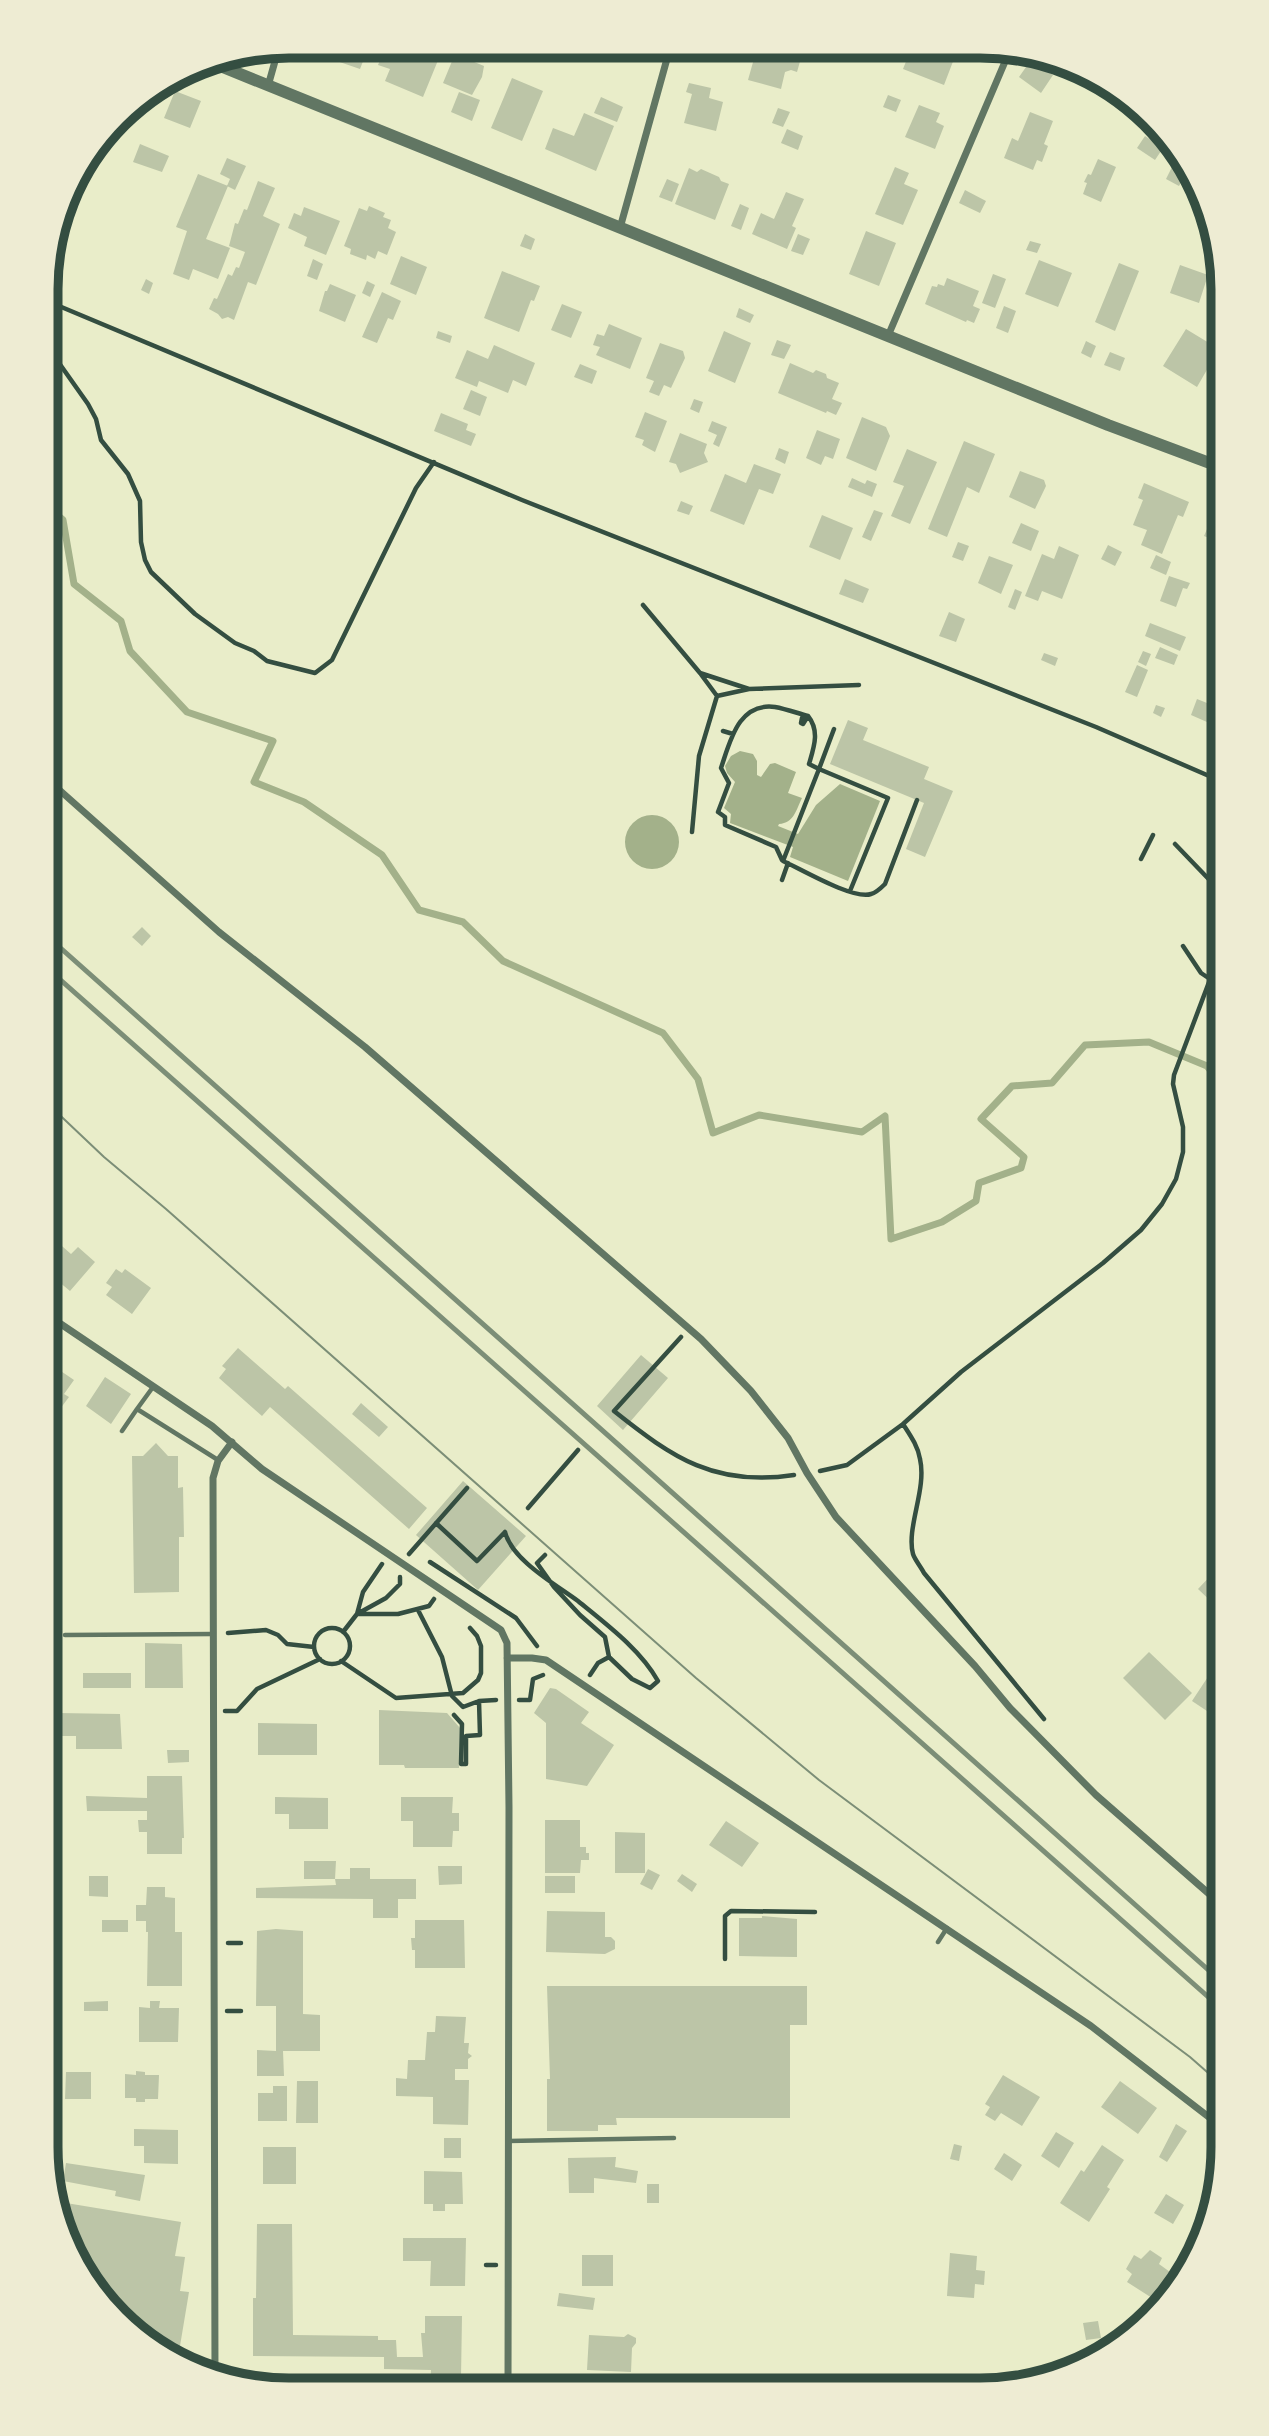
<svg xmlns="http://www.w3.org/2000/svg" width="1269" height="2436" viewBox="0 0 1269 2436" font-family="'Exo 2',sans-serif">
<rect width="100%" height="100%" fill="#e9edc9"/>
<!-- water -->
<path fill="#a3b18a" d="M 740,751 L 753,754 L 757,761 L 757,775 L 761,777 L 770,764 L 775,763 L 796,772 L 788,793 L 802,798 C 796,810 794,823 779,824 L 778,826 L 798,834 L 816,805 L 840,784 L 880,801 L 848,881 L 790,857 L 793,847 L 730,823 L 731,814 L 724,808 L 735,782 L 727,773 L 725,766 L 731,756 Z
M625 842a27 27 0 1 1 54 0a27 27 0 1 1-54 0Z"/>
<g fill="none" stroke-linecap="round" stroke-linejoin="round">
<!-- stream -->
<path stroke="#a3b18a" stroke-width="7" d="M 47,506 L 63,520 L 74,584 L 121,621 L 130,651 L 187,712 L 273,741 L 254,782 L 304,802 L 382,855 L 419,910 L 463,922 L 503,961 L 663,1033 L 698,1079 L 713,1133 L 759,1115 L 862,1132 L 885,1116 L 891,1239 L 942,1222 L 976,1201 L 979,1183 L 1021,1168 L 1024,1157 L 981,1119 L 1012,1086 L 1052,1083 L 1085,1045 L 1149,1042 L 1207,1066 L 1223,1086"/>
</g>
<!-- building -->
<path fill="#bcc5a7" d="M 333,46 L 369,46 L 360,69 L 328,58 Z
M 386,46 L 410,48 L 424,46 L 441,53 L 423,97 L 385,81 L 390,69 L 378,65 Z
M 549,47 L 569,47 L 565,57 L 548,50 Z
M 598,47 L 604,47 L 630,48 L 627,58 L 597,51 Z
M 757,48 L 774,49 L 801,58 L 797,72 L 791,70 L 785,72 L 781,89 L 748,80 Z
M 911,49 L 957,51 L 944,85 L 903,69 Z
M 1033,53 L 1059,66 L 1055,71 L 1032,55 Z
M 455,54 L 484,66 L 482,77 L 472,95 L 443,83 Z
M 1031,60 L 1053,75 L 1041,93 L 1019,77 Z
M 512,78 L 543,91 L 522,141 L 491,128 Z
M 689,83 L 711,88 L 709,98 L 723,102 L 716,131 L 684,123 L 692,94 L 686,92 Z
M 175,91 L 201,101 L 190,128 L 164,118 Z
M 459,92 L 480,100 L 472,121 L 451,112 Z
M 888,95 L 901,100 L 896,112 L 883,107 Z
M 601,97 L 623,107 L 617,122 L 594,113 Z
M 919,105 L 940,113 L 936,122 L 944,126 L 935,149 L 905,137 Z
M 778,108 L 790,112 L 783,127 L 772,123 Z
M 1030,112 L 1053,121 L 1044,144 L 1048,146 L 1042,162 L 1037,160 L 1033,170 L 1004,158 L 1012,138 L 1018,141 Z
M 584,113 L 614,126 L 596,171 L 545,149 L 553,128 L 574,136 Z
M 787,129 L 803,136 L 798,150 L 781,143 Z
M 1145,136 L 1163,148 L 1155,160 L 1137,148 Z
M 140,144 L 169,156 L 162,172 L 133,162 Z
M 227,158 L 246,166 L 235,190 L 227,186 L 230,179 L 220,174 Z
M 1098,159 L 1116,167 L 1101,202 L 1083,194 L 1087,183 L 1084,182 L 1088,174 L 1091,175 Z
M 1176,159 L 1186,174 L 1179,186 L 1166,179 Z
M 895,167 L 909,173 L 904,184 L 918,190 L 903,225 L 875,214 Z
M 689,168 L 697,172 L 701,169 L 719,177 L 721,181 L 729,184 L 715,220 L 675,204 Z
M 198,174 L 228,186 L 206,239 L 230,248 L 218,279 L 193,269 L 189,280 L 173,274 L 187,231 L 176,227 Z
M 667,179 L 679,184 L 672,202 L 659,197 Z
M 258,181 L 275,188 L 263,216 L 280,224 L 256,285 L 248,282 L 234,320 L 228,317 L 222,319 L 218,314 L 209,309 L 214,298 L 217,299 L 228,274 L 232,276 L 236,267 L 239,268 L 245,252 L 229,246 L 235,223 L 238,224 L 244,209 L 247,210 Z
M 965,190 L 986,201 L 980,213 L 959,203 Z
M 786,192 L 804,199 L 792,226 L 796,228 L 787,249 L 752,234 L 761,213 L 774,219 Z
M 740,204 L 749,208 L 741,230 L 731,226 Z
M 369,206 L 385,213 L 383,217 L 391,220 L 388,228 L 396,232 L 387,255 L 378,251 L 375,259 L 367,255 L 366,260 L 350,254 L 351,249 L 344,246 L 359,208 L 367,211 Z
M 304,207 L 340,221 L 326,255 L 304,246 L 307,237 L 288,228 L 294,213 L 301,216 Z
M 866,231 L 896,243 L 879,286 L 849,274 Z
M 525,234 L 535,239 L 531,250 L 520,246 Z
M 798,234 L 810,239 L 803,255 L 791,251 Z
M 1030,241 L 1041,244 L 1037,253 L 1026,250 Z
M 401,256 L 427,267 L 416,295 L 390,284 Z
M 313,259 L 323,264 L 317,280 L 307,276 Z
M 1039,260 L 1072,273 L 1058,307 L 1025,294 Z
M 1119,263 L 1139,271 L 1115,331 L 1095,322 Z
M 1180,265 L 1208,275 L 1199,303 L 1170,293 Z
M 502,271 L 540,286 L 534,301 L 531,300 L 519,332 L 484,318 Z
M 993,274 L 1006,279 L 995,308 L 982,303 Z
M 947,278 L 979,291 L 973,306 L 980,309 L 974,323 L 967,320 L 966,322 L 925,304 L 932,286 L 937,287 L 938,284 L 944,286 Z
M 146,279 L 153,283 L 149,294 L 141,290 Z
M 367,281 L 375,285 L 370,297 L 362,293 Z
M 330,284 L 356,295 L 345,322 L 319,311 L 325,291 L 327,291 Z
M 382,292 L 401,301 L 393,320 L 388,318 L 377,343 L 362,337 Z
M 562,304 L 582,312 L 571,338 L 551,330 Z
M 1004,306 L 1016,311 L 1008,333 L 996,328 Z
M 739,308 L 754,315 L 750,323 L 736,317 Z
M 609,324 L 642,338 L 630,369 L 596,355 L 600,347 L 593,345 L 597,334 L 604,336 Z
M 1186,329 L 1219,349 L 1197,387 L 1163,366 Z
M 438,331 L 452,336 L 450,343 L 436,338 Z
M 724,331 L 751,343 L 735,383 L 708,371 Z
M 777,340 L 791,345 L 784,359 L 771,355 Z
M 1086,341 L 1096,346 L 1091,358 L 1081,353 Z
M 660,343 L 683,351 L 685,358 L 671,388 L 664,385 L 659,396 L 649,392 L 654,381 L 646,378 Z
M 494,345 L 535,363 L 526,386 L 513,380 L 508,393 L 479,381 L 477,387 L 455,378 L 467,350 L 488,359 Z
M 1110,352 L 1125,358 L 1120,371 L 1104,365 Z
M 790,363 L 813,373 L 816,370 L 826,374 L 827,378 L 839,383 L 832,399 L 842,403 L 836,415 L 827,411 L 826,413 L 778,393 Z
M 580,364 L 597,371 L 592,384 L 574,377 Z
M 471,390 L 487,397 L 480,416 L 463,409 Z
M 1223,392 L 1223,426 L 1211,421 Z
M 694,399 L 703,402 L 699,413 L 690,409 Z
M 645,412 L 667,421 L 655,452 L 642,445 L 644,440 L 635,437 Z
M 441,413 L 468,424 L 466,430 L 476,434 L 471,446 L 434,431 Z
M 862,417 L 886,427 L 890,436 L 876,471 L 846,458 Z
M 712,421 L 727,427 L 719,447 L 713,444 L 717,435 L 708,431 Z
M 817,430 L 840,439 L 833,459 L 825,456 L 821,465 L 806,458 Z
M 680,433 L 707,444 L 704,453 L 708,462 L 680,473 L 676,464 L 669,462 Z
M 964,441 L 995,454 L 979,493 L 967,487 L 947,537 L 928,529 Z
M 779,448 L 789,452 L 785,464 L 775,459 Z
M 907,449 L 937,462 L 910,524 L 891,516 L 904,486 L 893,482 Z
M 754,464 L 781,474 L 773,494 L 759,489 L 744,525 L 710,511 L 725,474 L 746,483 Z
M 1020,471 L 1044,480 L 1046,486 L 1035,509 L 1009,497 Z
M 852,478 L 865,484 L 867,480 L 877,484 L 872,497 L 848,487 Z
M 1144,483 L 1189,502 L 1183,517 L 1178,515 L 1162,554 L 1141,545 L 1147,530 L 1133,525 L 1143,500 L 1138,498 Z
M 681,501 L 693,506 L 689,515 L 677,511 Z
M 1216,508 L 1223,511 L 1223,544 L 1204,536 Z
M 874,510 L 883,513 L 871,541 L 862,537 Z
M 822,515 L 853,528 L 840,560 L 809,547 Z
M 1021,523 L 1039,531 L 1031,551 L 1012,543 Z
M 958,542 L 969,546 L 963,561 L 952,557 Z
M 1108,545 L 1122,552 L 1115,566 L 1101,559 Z
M 1059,546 L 1079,555 L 1062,599 L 1042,591 L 1038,601 L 1025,596 L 1042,554 L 1054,559 Z
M 1156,555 L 1171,562 L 1166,575 L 1150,568 Z
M 989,556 L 1013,565 L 1001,594 L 978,583 Z
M 1221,567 L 1223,568 L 1223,592 L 1213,588 Z
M 1169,576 L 1190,583 L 1187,589 L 1183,588 L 1176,607 L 1160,601 Z
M 845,579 L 869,589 L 863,603 L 839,594 Z
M 1015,589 L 1022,592 L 1015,610 L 1008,607 Z
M 949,612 L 965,619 L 956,642 L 939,636 Z
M 1150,623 L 1186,637 L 1180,651 L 1145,636 Z
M 1160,647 L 1178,655 L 1174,665 L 1155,658 Z
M 1143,651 L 1151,654 L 1146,666 L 1138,662 Z
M 1044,653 L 1058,658 L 1055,666 L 1041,660 Z
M 1137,665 L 1148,670 L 1137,697 L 1125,692 Z
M 1216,676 L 1223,679 L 1223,729 L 1191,715 L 1197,699 L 1207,703 Z
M 1156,705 L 1165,708 L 1161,717 L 1153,713 Z
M 848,720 L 868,728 L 863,740 L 929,767 L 924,779 L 953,791 L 925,857 L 906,849 L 924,803 L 830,764 Z
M 142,927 L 151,936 L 142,946 L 132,937 Z
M 46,1232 L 71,1254 L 78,1247 L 95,1262 L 70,1291 L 52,1276 L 59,1268 L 54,1264 L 49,1270 L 46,1268 Z
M 116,1269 L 122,1273 L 125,1269 L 151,1288 L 132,1314 L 106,1295 L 112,1287 L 106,1283 Z
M 238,1348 L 285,1389 L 288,1386 L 427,1508 L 409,1529 L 270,1407 L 262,1416 L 219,1378 L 226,1369 L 222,1366 Z
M 641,1355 L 668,1378 L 623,1430 L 597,1406 Z
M 46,1361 L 74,1380 L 64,1394 L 69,1397 L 51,1421 L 48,1419 L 46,1421 Z
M 105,1377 L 131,1394 L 111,1424 L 86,1406 Z
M 361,1403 L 388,1427 L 379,1437 L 352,1414 Z
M 156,1443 L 168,1456 L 178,1456 L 178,1488 L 183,1487 L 184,1537 L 179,1537 L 179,1592 L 134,1593 L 132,1456 L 143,1456 Z
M 463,1481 L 526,1536 L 478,1590 L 416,1535 Z
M 1215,1571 L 1223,1578 L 1223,1609 L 1221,1611 L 1198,1589 Z
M 145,1643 L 182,1644 L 183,1688 L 145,1688 Z
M 1149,1652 L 1192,1693 L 1165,1720 L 1123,1678 Z
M 1223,1654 L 1223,1687 L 1207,1711 L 1192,1701 Z
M 83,1673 L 131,1673 L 131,1688 L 83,1688 Z
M 550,1688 L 556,1689 L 589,1712 L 581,1723 L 614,1745 L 587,1786 L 546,1779 L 546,1723 L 534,1713 Z
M 379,1710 L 447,1713 L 460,1728 L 459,1768 L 405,1768 L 404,1765 L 379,1765 Z
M 58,1713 L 120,1714 L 122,1749 L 76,1749 L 76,1736 L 58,1736 Z
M 258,1723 L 317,1724 L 317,1755 L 258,1755 Z
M 167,1750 L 189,1750 L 189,1762 L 168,1763 Z
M 147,1776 L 182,1776 L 184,1838 L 182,1838 L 182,1854 L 147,1854 L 147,1832 L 139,1832 L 138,1820 L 147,1820 L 147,1811 L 87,1811 L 86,1796 L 147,1798 Z
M 275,1797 L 328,1798 L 328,1829 L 289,1829 L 289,1814 L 275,1814 Z
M 401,1797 L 453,1797 L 452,1813 L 459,1813 L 459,1831 L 453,1831 L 452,1847 L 413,1847 L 413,1821 L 401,1821 Z
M 545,1820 L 580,1820 L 580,1847 L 586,1847 L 586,1853 L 589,1853 L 589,1860 L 581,1860 L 580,1873 L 545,1873 Z
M 726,1821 L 759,1843 L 742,1867 L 709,1845 Z
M 615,1832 L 645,1833 L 645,1873 L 615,1873 Z
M 304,1861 L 336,1861 L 335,1879 L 304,1879 Z
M 438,1866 L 462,1866 L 462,1884 L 439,1885 Z
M 350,1868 L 370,1868 L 370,1879 L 416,1879 L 416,1899 L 398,1899 L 398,1918 L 373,1918 L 373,1899 L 256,1898 L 256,1888 L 336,1885 L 335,1879 L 350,1879 Z
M 648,1869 L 660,1875 L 652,1890 L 640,1884 Z
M 682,1874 L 697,1884 L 692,1892 L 677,1881 Z
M 89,1876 L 108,1876 L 108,1897 L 89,1896 Z
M 545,1876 L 575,1876 L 575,1893 L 545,1893 Z
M 147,1887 L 165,1887 L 165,1897 L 175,1898 L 175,1932 L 182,1932 L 182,1986 L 147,1986 L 148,1932 L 146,1932 L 146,1921 L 136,1921 L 136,1905 L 146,1905 Z
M 547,1911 L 605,1912 L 605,1937 L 611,1937 L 615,1941 L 615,1949 L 605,1954 L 546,1952 Z
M 762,1916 L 797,1919 L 797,1957 L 739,1956 L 739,1918 L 762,1918 Z
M 102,1920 L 128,1920 L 128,1932 L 102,1932 Z
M 415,1920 L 464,1920 L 465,1968 L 415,1968 L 415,1950 L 412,1950 L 411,1938 L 415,1938 Z
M 276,1929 L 303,1931 L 303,2014 L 320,2015 L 320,2051 L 283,2051 L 284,2076 L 257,2076 L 257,2050 L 276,2051 L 276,2006 L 256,2006 L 257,1931 Z
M 547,1986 L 807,1986 L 807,2025 L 790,2025 L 790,2118 L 616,2118 L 617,2125 L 598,2125 L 598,2131 L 547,2131 L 547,2079 L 550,2079 Z
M 108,2001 L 108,2011 L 84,2011 L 84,2002 Z
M 150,2001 L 160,2001 L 159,2008 L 179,2008 L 178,2042 L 139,2042 L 139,2007 L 150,2008 Z
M 436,2016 L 466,2017 L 464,2043 L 469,2043 L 468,2053 L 472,2056 L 468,2059 L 468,2069 L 455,2069 L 455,2080 L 469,2080 L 468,2125 L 433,2124 L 433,2097 L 396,2096 L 396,2078 L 407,2079 L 408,2060 L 425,2060 L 427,2032 L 435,2032 Z
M 136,2071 L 145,2072 L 145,2075 L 159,2075 L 158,2099 L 145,2099 L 145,2102 L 136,2102 L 136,2098 L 125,2098 L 125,2074 L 136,2075 Z
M 66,2072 L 91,2072 L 91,2099 L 65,2099 Z
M 1003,2075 L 1040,2097 L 1022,2126 L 1001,2113 L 995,2121 L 985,2115 L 990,2107 L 985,2104 Z
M 297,2081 L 318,2081 L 318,2123 L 296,2123 Z
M 1120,2081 L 1157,2108 L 1138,2134 L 1101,2107 Z
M 273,2086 L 287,2086 L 287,2121 L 258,2121 L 258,2093 L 273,2093 Z
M 1176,2124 L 1187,2131 L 1167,2162 L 1159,2157 Z
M 134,2129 L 178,2130 L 178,2164 L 144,2163 L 144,2146 L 134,2146 Z
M 1056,2132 L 1074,2143 L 1059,2168 L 1041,2156 Z
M 444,2138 L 461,2138 L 461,2158 L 444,2158 Z
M 954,2144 L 962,2146 L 959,2161 L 950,2159 Z
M 1102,2145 L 1124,2160 L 1107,2187 L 1110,2189 L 1089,2222 L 1060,2203 L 1081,2170 L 1084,2172 Z
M 263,2147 L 296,2147 L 296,2184 L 263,2184 Z
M 1004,2153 L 1022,2165 L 1012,2181 L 994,2169 Z
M 616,2157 L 615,2167 L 638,2171 L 636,2183 L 594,2178 L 594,2193 L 569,2193 L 568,2158 Z
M 66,2163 L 145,2175 L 140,2201 L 115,2196 L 116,2191 L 63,2181 Z
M 424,2171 L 462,2172 L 463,2204 L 445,2204 L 445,2211 L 433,2211 L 433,2204 L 424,2204 Z
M 647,2184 L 659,2184 L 659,2203 L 647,2203 Z
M 1166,2194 L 1184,2205 L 1173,2224 L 1154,2213 Z
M 54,2201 L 181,2222 L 175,2256 L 185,2257 L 180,2291 L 189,2292 L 178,2358 L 167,2356 L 129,2330 L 58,2225 Z
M 257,2224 L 292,2224 L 293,2335 L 378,2336 L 378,2340 L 396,2340 L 397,2357 L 423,2357 L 421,2333 L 425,2333 L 425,2316 L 462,2316 L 461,2377 L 465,2377 L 465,2389 L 430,2389 L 431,2370 L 384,2369 L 384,2357 L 253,2356 L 253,2298 L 256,2298 Z
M 403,2238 L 466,2238 L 465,2286 L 430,2286 L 431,2261 L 403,2261 Z
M 1150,2250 L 1162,2258 L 1159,2264 L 1170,2272 L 1165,2280 L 1178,2288 L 1163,2305 L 1127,2282 L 1132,2274 L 1126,2269 L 1134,2255 L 1141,2259 Z
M 950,2253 L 977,2256 L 976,2270 L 985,2271 L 984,2285 L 975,2284 L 974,2298 L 947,2296 Z
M 582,2255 L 613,2255 L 613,2286 L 582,2286 Z
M 559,2293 L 595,2298 L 593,2310 L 557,2306 Z
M 1140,2308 L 1155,2313 L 1135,2331 L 1134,2325 Z
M 1098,2321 L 1101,2338 L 1086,2340 L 1083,2323 Z
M 628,2334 L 636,2338 L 636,2343 L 632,2348 L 631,2372 L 587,2370 L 589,2335 L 624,2337 Z
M 1057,2360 L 1087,2363 L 1055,2378 Z
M 550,2377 L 623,2378 L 623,2389 L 550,2389 Z
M 262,2383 L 287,2384 L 287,2388 L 261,2388 Z"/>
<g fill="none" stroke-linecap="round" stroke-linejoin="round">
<!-- path -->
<path stroke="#344e41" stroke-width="4.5" d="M 47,301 L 522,500 L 1096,727 L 1223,782
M 47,346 L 88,404 L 96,419 L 101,440 L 128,474 L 140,501 L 141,542 L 145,560 L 151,572 L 195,614 L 235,643 L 254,651 L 267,661 L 315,673 L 332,660 L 416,488 L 434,462
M 643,605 L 700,673 L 749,689 L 859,685
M 700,673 L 717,696 L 749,689
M 802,718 L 801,723 L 803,724 L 808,716
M 723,731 L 733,734
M 692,832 L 699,756 L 717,696
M 1175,844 L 1223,894
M 1141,859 L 1153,835
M 782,860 L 776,847 L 725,825 L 725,817 L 718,812 L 729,783 L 721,768 C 730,742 738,702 775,707 C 786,709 797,713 808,716 C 820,731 814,747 809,764 L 819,769 L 834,729
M 782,880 L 788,863
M 850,891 L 888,798 L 819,769 L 783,861 C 801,869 853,900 871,894 C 876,893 881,888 885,884 L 917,800
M 1183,946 L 1201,973 L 1210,979
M 681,1337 L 614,1411 C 673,1458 715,1487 794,1475
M 903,1424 C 910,1435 918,1446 920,1459 C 927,1489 906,1528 913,1554 C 915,1560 921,1567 924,1573 L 1044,1719
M 820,1471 L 847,1465 L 903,1424 L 961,1372 L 1103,1263 L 1141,1230 L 1162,1204 L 1176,1179 L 1183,1152 L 1183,1127 L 1173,1084 L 1174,1075 L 1223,945
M 528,1508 L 578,1450
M 436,1523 L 477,1561 L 505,1532
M 505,1532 C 512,1560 555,1584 578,1601 C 606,1624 640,1649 658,1681 L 650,1688 L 632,1679 L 609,1657 L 605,1637 L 580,1615 L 554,1587 L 537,1563 L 545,1555
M 409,1554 L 467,1488
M 430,1562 L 516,1618 L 537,1646
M 382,1564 L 363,1592 L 357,1614 L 398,1614 L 429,1606 L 434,1599
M 418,1610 L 442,1657 L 452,1696 L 463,1707 L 479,1701 L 496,1700
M314 1646a18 18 0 1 1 36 0a18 18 0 1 1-36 0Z
M 343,1632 L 357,1614 L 386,1598 L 400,1584 L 400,1577
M 228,1633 L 266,1630 L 278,1635 L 287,1644 L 314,1647
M 341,1661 L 396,1698 L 463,1693 L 478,1680 L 481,1673 L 481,1646 L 477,1636 L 470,1628
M 590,1675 L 598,1663 L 609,1657
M 519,1700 L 530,1700 L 533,1679 L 543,1675
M 225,1711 L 237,1711 L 257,1689 L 320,1659
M 454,1715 L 462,1724 L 461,1764 L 466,1764 L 466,1736 L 480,1735 L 479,1701
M 228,1943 L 241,1943
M 725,1959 L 725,1916 L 731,1911 L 815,1912
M 227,2011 L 241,2011
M 486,2265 L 496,2265"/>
<!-- service -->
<path stroke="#617663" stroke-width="4.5" d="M 137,1409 L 153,1387
M 122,1431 L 137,1409 L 218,1460
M 65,1635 L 213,1634
M 938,1942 L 947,1928
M 508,2141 L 674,2138"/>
<!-- minor -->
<path stroke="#617663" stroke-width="7" d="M 268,86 L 279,47
M 620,228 L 670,48
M 888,336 L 1010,50
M 47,779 L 219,932 L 365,1047 L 701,1339 L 751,1391 L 788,1438 L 807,1473 L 836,1517 L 975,1666 L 1010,1708 L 1096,1795 L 1223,1906
M 46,1314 L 212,1426 L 262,1469 L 501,1630 L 507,1643 L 509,1807 L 508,2389
M 507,1658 L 532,1658 L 546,1660 L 1091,2026 L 1223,2128
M 215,2376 L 213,1478 L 218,1461 L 232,1442"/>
<!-- tertiary -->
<path stroke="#617663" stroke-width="12" d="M 208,61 L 1108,425 L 1223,468"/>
<!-- tram -->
<path stroke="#7c8e77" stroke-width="2" d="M 47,1103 L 104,1157 L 166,1209 L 696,1678 L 819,1780 L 1190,2057 L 1223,2086"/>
<!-- rail -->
<path stroke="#7c8e77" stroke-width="5" d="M 47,936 L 1223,1983
M 47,968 L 1223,2010"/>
</g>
<!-- crop -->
<path d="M0 0H1269V2436H0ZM289 58H980A231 231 0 0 1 1211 289V2147A231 231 0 0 1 980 2378H289A231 231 0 0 1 58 2147V289A231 231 0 0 1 289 58Z" fill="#eeecd3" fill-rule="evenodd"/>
<path fill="none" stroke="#344e41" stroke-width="9" d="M289 58H980A231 231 0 0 1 1211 289V2147A231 231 0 0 1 980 2378H289A231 231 0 0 1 58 2147V289A231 231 0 0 1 289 58Z"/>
</svg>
